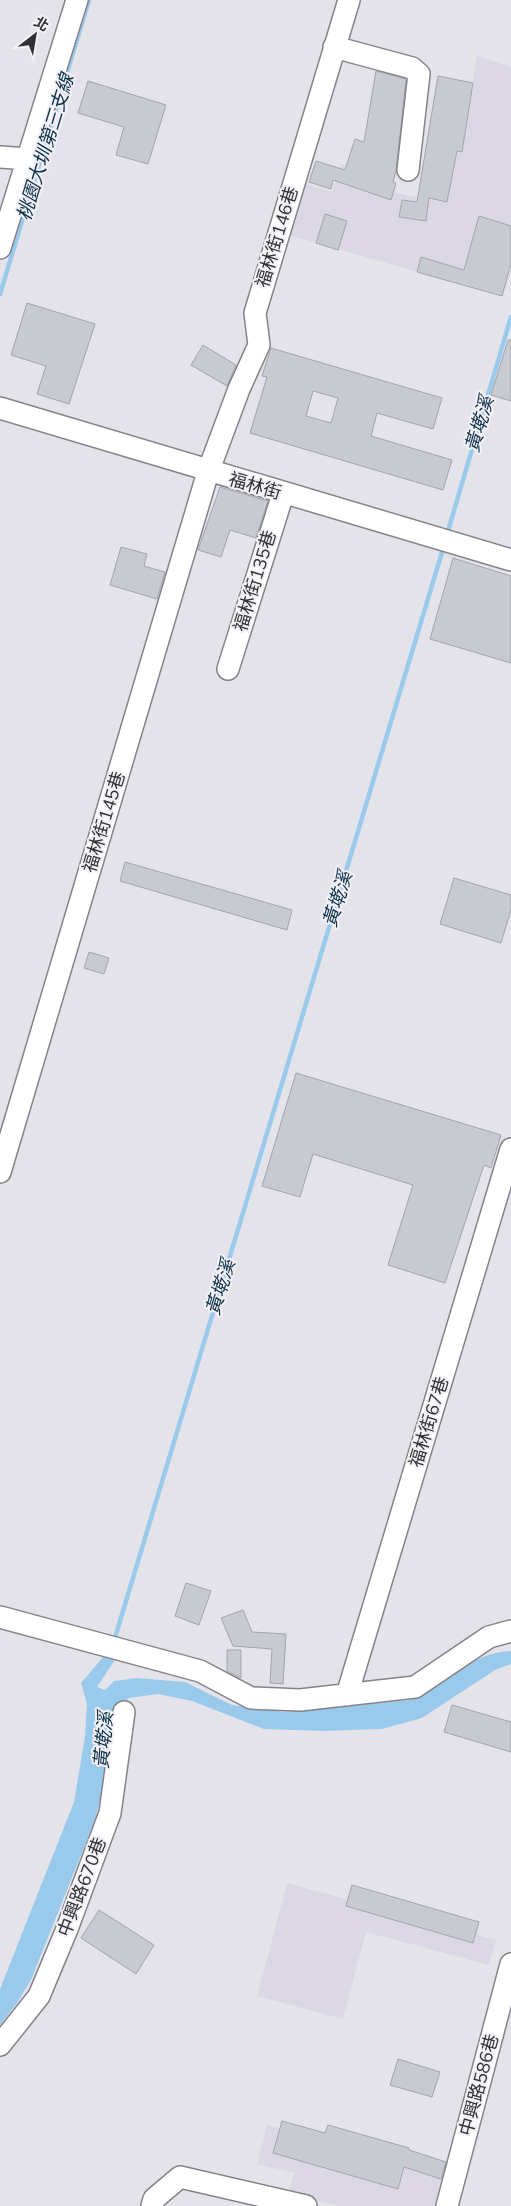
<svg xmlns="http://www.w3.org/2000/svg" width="511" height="2206" viewBox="0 0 511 2206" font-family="Mulish,'Noto Sans TC',sans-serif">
<rect width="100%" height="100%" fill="#e5e3ea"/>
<!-- built -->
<path fill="#dcd7e4" d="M 477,56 L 511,67 L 511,267 L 502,296 L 285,234 L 300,182 L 332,192 L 341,164 L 396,183 L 396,193 L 447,202 L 457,151 L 462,152 Z
M 287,1883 L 496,1940 L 489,1965 L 366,1932 L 343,2019 L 257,1996 Z
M 267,2125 L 450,2174 L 442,2206 L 337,2206 L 289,2193 L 294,2173 L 257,2164 Z"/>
<!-- water -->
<path fill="#9acaeb" d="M 511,1651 L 511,1664 L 495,1670 L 422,1718 L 382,1729 L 323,1731 L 264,1729 L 192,1701 L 158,1694 L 129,1698 L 120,1705 L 112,1718 L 104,1784 L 95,1820 L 31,1980 L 17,2003 L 0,2025 L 0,1989 L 74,1802 L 85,1736 L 87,1704 L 81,1683 L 104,1656 L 116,1658 L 97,1687 L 105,1690 L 114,1681 L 137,1678 L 185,1682 L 232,1705 L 283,1712 L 410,1700 C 446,1684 469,1653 511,1651 Z"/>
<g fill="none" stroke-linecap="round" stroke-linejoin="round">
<!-- stream -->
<path stroke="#9acaeb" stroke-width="4.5" d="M 0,294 L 89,0
M 448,531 L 511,317
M 114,1641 L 443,549"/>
</g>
<!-- building -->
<path fill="#c8cad1" stroke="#a2a4ab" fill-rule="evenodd" d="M 376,71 L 406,79 L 396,171 L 393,182 L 396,183 L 391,200 L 333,180 L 331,189 L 309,182 L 316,161 L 345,170 L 355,139 L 364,142 Z
M 438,76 L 473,83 L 462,152 L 457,151 L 447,202 L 429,198 L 426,221 L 399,217 L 402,200 L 417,202 Z
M 88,81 L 166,105 L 148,164 L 116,155 L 124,127 L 78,113 Z
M 325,214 L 347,221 L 338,250 L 316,243 Z
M 479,216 L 511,226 L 511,264 L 502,296 L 417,272 L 421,257 L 464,270 Z
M 27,303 L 95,324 L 69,404 L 37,394 L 46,366 L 11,355 Z
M 508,340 L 511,340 L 511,401 L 491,395 Z
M 203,345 L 236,365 L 227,386 L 191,365 Z
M 271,348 L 442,398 L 433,429 L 377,413 L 371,436 L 452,460 L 443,490 L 250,433 L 267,377 L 262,376 ZM 313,391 L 338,398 L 331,423 L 306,416 Z
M 220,487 L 268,501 L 256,538 L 230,530 L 221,557 L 198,550 Z
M 121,547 L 147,554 L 144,566 L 165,572 L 157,599 L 110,585 Z
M 453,558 L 511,576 L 511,663 L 430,639 Z
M 125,862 L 292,910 L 287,930 L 120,881 Z
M 454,878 L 511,895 L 511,910 L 501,943 L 440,924 Z
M 89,952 L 109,958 L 104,974 L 84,968 Z
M 296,1073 L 501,1135 L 491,1168 L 484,1165 L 445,1283 L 388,1265 L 413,1185 L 313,1154 L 300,1197 L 262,1186 Z
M 186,1583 L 211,1591 L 199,1625 L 175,1616 Z
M 243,1610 L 252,1632 L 286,1634 L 283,1684 L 270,1683 L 272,1649 L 233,1646 L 221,1618 Z
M 227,1650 L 241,1650 L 241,1678 L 227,1671 Z
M 452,1705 L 511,1722 L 511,1752 L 444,1732 Z
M 352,1885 L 479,1922 L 473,1943 L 346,1906 Z
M 99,1910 L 154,1945 L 136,1974 L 81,1938 Z
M 398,2059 L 440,2072 L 432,2097 L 390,2085 Z
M 282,2121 L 325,2133 L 328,2125 L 409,2148 L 409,2150 L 446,2162 L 441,2179 L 404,2167 L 398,2189 L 273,2153 Z"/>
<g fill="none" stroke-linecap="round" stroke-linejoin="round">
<defs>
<path id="minor" d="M 334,47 L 412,68 L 419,74 L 408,170
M 0,157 L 28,159
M 0,248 L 77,0
M 0,408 L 511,560
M 228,669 L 283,494
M 0,1172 L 208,472 L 239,389 L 259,345 L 255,313 L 349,0
M 0,1617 L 200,1671 L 251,1698 L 300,1700 L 415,1687 L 489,1637 L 511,1631
M 347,1695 L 511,1149
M 0,2045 L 39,1996 L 67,1929 L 110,1813 L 124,1712
M 152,2206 L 154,2199 L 180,2177 L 306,2206
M 447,2206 L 511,1964"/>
</defs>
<!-- minor casing -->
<use href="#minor" stroke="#858389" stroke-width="24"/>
<!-- minor -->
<use href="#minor" stroke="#fff" stroke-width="21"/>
</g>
<g text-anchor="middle" stroke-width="4" stroke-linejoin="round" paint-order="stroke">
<!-- street labels -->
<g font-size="18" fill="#313032" stroke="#f3f0f7">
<text transform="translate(277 237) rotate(-73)" y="6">福林街146巷</text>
<text transform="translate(255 486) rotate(16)" y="6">福林街</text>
<text transform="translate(255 581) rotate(-73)" y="6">福林街135巷</text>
<text transform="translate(104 822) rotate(-73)" y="6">福林街145巷</text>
<text transform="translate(429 1422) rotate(-73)" y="6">福林街67巷</text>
<text transform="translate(82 1887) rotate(-69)" y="6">中興路670巷</text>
<text transform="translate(479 2085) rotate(-75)" y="6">中興路586巷</text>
</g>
<!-- water labels -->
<g font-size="19" font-style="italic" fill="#0b3249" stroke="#f3f0f7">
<text transform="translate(45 147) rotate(-73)" y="7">桃園大圳第三支線</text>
<text transform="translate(479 424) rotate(-74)" y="7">黃墘溪</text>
<text transform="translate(337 899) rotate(-73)" y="7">黃墘溪</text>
<text transform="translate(220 1287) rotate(-73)" y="7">黃墘溪</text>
<text transform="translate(103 1740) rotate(-85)" y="7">黃墘溪</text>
</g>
</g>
<!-- north arrow -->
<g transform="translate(35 35) rotate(31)" stroke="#f3f0f7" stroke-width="4" paint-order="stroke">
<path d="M0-4L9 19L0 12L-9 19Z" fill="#313032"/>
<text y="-8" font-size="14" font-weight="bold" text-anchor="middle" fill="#313032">北</text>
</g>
</svg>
